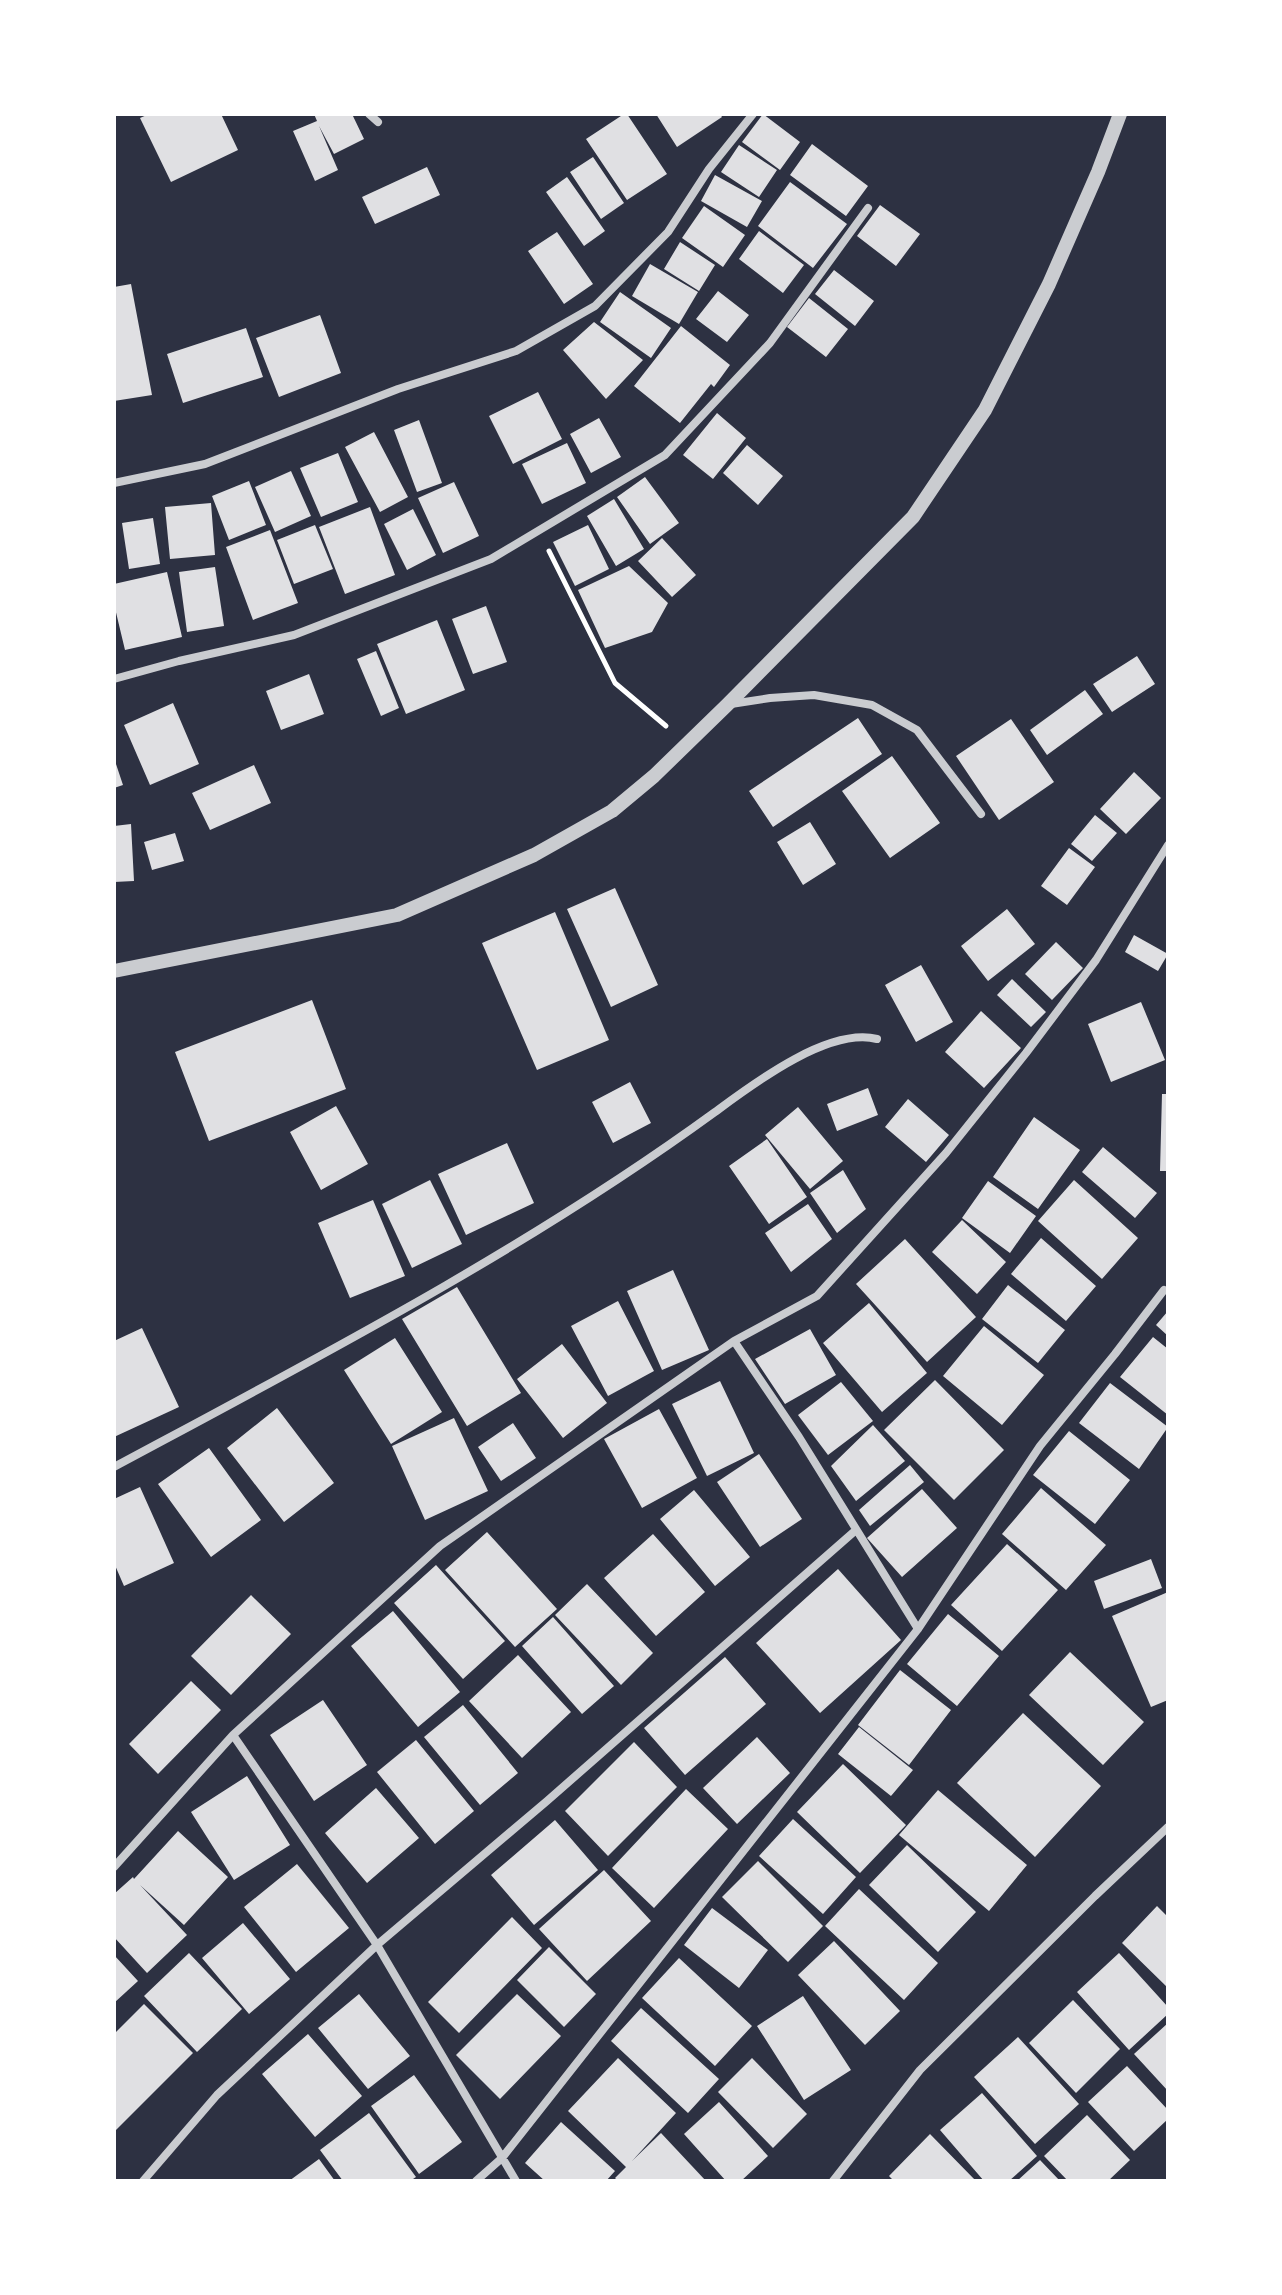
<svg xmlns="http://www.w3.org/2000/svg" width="1282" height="2295" viewBox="0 0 1282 2295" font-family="Manrope,sans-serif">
<rect width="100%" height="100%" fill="#2d3142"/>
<!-- building -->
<path fill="#e0e0e3" d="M 149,114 L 221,114 L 238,150 L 171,182 L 140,118 Z
M 314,114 L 352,114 L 364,139 L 334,154 L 319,126 L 338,170 L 315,181 L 293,131 L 317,121 Z
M 624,114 L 627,114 L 667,174 L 627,200 L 586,139 Z
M 656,114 L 720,114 L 722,117 L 677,147 Z
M 763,114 L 800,142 L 780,170 L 742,142 Z
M 812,144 L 868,186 L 846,216 L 790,175 Z
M 739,145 L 777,170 L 759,197 L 721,172 Z
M 593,157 L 624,203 L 601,219 L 570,172 Z
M 427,167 L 440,195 L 375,224 L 362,197 Z
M 715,175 L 762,201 L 747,227 L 701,201 Z
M 567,177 L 605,231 L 584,246 L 546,192 Z
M 790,182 L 847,224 L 813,268 L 758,226 Z
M 880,205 L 920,234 L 896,266 L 857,236 Z
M 704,206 L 745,235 L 723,267 L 682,238 Z
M 759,231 L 804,265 L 783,293 L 739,259 Z
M 557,232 L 593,284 L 564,304 L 528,251 Z
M 680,242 L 715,265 L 699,291 L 664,269 Z
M 650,264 L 698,292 L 679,324 L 632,296 Z
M 834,270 L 874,301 L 855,326 L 815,294 Z
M 131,284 L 152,395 L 114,401 L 114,287 Z
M 718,291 L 749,315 L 727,342 L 696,319 Z
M 620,292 L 671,328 L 651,358 L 600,322 Z
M 809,298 L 848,329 L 826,357 L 787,327 Z
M 320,315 L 341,373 L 279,397 L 256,338 Z
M 594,322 L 643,360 L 606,399 L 563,350 Z
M 681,326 L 730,365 L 714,387 L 711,384 L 680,423 L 634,386 Z
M 246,328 L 263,377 L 183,403 L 167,354 Z
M 538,392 L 562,439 L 513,464 L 489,416 Z
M 717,413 L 746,438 L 713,479 L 683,455 Z
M 599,418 L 621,457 L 591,473 L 570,434 Z
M 419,420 L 442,483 L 417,492 L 394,430 Z
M 374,432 L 408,497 L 380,512 L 345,447 Z
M 567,443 L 586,483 L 542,504 L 522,464 Z
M 747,445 L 783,476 L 758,505 L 723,473 Z
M 338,453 L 358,502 L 321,517 L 300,468 Z
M 291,471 L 311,516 L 275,532 L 255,487 Z
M 645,477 L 679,523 L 650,544 L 617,497 Z
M 249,481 L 266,525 L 229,540 L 212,496 Z
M 454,482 L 479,536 L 443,553 L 418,498 Z
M 614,499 L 644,549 L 616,566 L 587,516 Z
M 211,503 L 215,555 L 170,559 L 165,507 Z
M 370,507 L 395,575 L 345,594 L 319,527 Z
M 413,509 L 436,555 L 407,570 L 384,524 Z
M 153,518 L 160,564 L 129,569 L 122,523 Z
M 315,525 L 333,569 L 294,584 L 277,540 Z
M 588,525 L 609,569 L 575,586 L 553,542 Z
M 270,530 L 298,603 L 253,620 L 226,547 Z
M 662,538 L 696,575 L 672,597 L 638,561 Z
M 629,566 L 668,603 L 652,632 L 605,648 L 578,590 Z
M 215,567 L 224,626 L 187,632 L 179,572 Z
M 167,572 L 182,637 L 125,650 L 114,604 L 114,584 Z
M 486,606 L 507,662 L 473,674 L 452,619 Z
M 437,620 L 465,690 L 406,714 L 377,644 Z
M 376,651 L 399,708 L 381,716 L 357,659 Z
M 1137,656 L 1155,684 L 1112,712 L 1093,684 Z
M 309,674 L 324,714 L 281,730 L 266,691 Z
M 1085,690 L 1103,714 L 1047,755 L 1030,730 Z
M 173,703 L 199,764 L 150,785 L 124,725 Z
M 858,718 L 882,754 L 773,827 L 749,791 Z
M 1011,719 L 1054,782 L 999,820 L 956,756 Z
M 892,756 L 940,823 L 890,858 L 842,791 Z
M 114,758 L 123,785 L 114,788 Z
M 254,765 L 271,803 L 210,830 L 192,793 Z
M 1134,772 L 1161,798 L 1126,834 L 1100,809 Z
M 1095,815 L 1117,833 L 1092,861 L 1071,844 Z
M 810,822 L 836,864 L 803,885 L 777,842 Z
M 131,824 L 134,881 L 114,882 L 114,826 Z
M 175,833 L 184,861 L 152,870 L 144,842 Z
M 1069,848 L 1095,867 L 1067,905 L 1041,886 Z
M 615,888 L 658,985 L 611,1007 L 567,909 Z
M 1007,909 L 1035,944 L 988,981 L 961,946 Z
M 555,912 L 609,1040 L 537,1070 L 482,943 Z
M 1134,935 L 1168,954 L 1158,971 L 1125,952 Z
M 1056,942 L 1083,968 L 1052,1000 L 1025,974 Z
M 921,965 L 953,1022 L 916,1042 L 885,985 Z
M 1012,979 L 1046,1012 L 1031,1027 L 997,995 Z
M 312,1000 L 346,1089 L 209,1141 L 175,1052 Z
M 1141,1002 L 1165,1060 L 1111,1082 L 1088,1024 Z
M 981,1011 L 1021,1048 L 984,1088 L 945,1052 Z
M 630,1082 L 651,1123 L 613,1143 L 592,1102 Z
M 868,1088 L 878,1115 L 837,1131 L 827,1104 Z
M 1162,1094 L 1168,1094 L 1168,1171 L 1160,1171 Z
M 908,1099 L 949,1135 L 926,1162 L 885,1127 Z
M 336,1106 L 368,1164 L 321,1190 L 290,1132 Z
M 798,1107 L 843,1161 L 810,1189 L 765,1135 Z
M 1034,1117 L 1080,1150 L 1038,1209 L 993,1177 Z
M 767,1139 L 807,1197 L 769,1224 L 729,1166 Z
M 507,1143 L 534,1203 L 466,1235 L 438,1174 Z
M 1103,1147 L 1157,1193 L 1135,1218 L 1082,1172 Z
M 843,1170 L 866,1209 L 837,1233 L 810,1193 Z
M 430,1180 L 462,1244 L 412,1268 L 382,1204 Z
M 1074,1180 L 1138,1238 L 1102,1279 L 1038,1221 Z
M 988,1181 L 1036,1216 L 1010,1253 L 962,1218 Z
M 373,1200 L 405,1276 L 350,1298 L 318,1223 Z
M 808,1204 L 832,1239 L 791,1272 L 765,1233 Z
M 962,1220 L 1006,1262 L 977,1294 L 932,1252 Z
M 1041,1238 L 1096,1286 L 1066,1321 L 1011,1274 Z
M 905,1239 L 976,1317 L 927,1362 L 856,1284 Z
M 673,1270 L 709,1350 L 662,1370 L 627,1291 Z
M 1008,1285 L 1065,1330 L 1038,1363 L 982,1319 Z
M 457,1287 L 521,1393 L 467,1426 L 402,1319 Z
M 618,1301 L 654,1371 L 608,1396 L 571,1326 Z
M 869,1303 L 927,1373 L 882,1412 L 823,1343 Z
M 1168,1311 L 1168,1336 L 1156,1325 Z
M 984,1326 L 1044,1375 L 1002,1425 L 943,1376 Z
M 142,1328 L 179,1407 L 114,1437 L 114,1341 Z
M 810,1329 L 836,1375 L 785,1404 L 755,1359 Z
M 1153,1337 L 1168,1349 L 1168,1415 L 1120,1377 Z
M 395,1338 L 442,1412 L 391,1444 L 344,1370 Z
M 562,1344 L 607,1403 L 563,1438 L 517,1379 Z
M 935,1380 L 1004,1450 L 954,1500 L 884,1430 Z
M 720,1381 L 754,1453 L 707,1476 L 672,1404 Z
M 841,1382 L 873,1421 L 828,1455 L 798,1415 Z
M 1110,1383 L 1168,1427 L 1139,1469 L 1079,1423 Z
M 277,1408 L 334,1483 L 284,1522 L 227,1448 Z
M 659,1409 L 697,1478 L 642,1508 L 604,1439 Z
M 454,1418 L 488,1491 L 425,1520 L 392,1446 Z
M 513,1423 L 536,1458 L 501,1481 L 478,1447 Z
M 873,1425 L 905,1461 L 856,1501 L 831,1466 Z
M 1069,1431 L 1130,1480 L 1095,1524 L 1033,1475 Z
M 209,1448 L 261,1520 L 211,1557 L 158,1484 Z
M 759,1454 L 802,1519 L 760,1547 L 717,1482 Z
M 910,1465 L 924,1482 L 870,1526 L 859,1510 Z
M 140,1487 L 174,1563 L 124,1586 L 114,1563 L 114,1499 Z
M 1041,1488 L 1106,1545 L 1066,1590 L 1002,1534 Z
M 922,1489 L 957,1528 L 902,1577 L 867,1538 Z
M 694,1490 L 750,1557 L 715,1586 L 660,1519 Z
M 487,1532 L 557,1609 L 515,1647 L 445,1570 Z
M 653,1534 L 705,1592 L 656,1636 L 604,1578 Z
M 1007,1544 L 1058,1590 L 1002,1651 L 951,1605 Z
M 1151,1559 L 1162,1588 L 1104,1609 L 1094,1581 Z
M 436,1565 L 505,1641 L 463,1679 L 394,1603 Z
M 838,1569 L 901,1640 L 820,1713 L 756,1643 Z
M 587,1584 L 653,1653 L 621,1685 L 555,1615 Z
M 1168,1592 L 1168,1700 L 1151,1707 L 1112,1616 Z
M 251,1595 L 291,1634 L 231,1695 L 191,1656 Z
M 393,1611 L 460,1692 L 418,1727 L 351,1646 Z
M 948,1614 L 999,1656 L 957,1706 L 907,1664 Z
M 553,1617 L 614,1686 L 582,1714 L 522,1646 Z
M 1070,1652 L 1144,1722 L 1103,1765 L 1029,1695 Z
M 518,1655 L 571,1712 L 522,1758 L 469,1701 Z
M 725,1657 L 766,1704 L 685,1775 L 644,1728 Z
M 900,1670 L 951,1710 L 909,1765 L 858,1725 Z
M 191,1681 L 221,1710 L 158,1774 L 129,1744 Z
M 323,1700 L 367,1765 L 314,1801 L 270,1735 Z
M 463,1705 L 518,1773 L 480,1805 L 424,1737 Z
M 1023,1713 L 1101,1786 L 1035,1857 L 957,1783 Z
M 859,1727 L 913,1770 L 891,1796 L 838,1754 Z
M 757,1737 L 790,1773 L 737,1824 L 703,1788 Z
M 416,1740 L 474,1811 L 435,1844 L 377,1772 Z
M 634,1742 L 677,1787 L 608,1856 L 565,1811 Z
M 843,1764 L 906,1825 L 860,1873 L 797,1812 Z
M 247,1776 L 290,1845 L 234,1880 L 191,1812 Z
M 376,1788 L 419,1838 L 367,1883 L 325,1833 Z
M 686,1789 L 728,1829 L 654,1908 L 612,1868 Z
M 938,1790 L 1027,1865 L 989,1911 L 899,1835 Z
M 793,1819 L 856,1877 L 823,1914 L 759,1856 Z
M 555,1820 L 598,1870 L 534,1925 L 491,1875 Z
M 178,1831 L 228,1877 L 184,1925 L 140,1885 L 187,1935 L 147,1973 L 114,1937 L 114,1894 L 133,1877 L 134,1879 Z
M 907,1845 L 976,1912 L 938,1952 L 869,1885 Z
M 758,1861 L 823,1926 L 788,1962 L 722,1897 Z
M 297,1864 L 349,1928 L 296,1972 L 244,1907 Z
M 604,1870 L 651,1921 L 587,1981 L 539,1929 Z
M 859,1889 L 938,1963 L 904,2000 L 825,1926 Z
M 1157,1906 L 1168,1917 L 1168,1988 L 1122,1943 Z
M 712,1908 L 768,1950 L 739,1988 L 684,1945 Z
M 512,1917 L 542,1948 L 459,2033 L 428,2002 Z
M 243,1923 L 290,1979 L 249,2014 L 202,1958 Z
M 834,1941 L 900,2011 L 865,2045 L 798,1975 Z
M 549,1947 L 596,1994 L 564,2027 L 517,1980 Z
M 189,1953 L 242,2009 L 197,2052 L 144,1996 Z
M 1119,1953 L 1168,2007 L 1168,2014 L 1129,2050 L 1077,1992 Z
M 114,1955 L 138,1981 L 114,2003 Z
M 679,1958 L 752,2026 L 715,2066 L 642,1998 Z
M 359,1994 L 410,2056 L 368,2089 L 318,2028 Z
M 517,1994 L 561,2036 L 500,2099 L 456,2055 Z
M 803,1996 L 851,2070 L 804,2100 L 757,2026 Z
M 1073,2000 L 1120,2049 L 1076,2093 L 1029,2043 Z
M 144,2004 L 193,2053 L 114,2132 L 114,2034 Z
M 641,2008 L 719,2079 L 688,2113 L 611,2041 Z
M 1168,2023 L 1168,2091 L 1134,2054 Z
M 308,2034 L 362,2096 L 315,2137 L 262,2074 Z
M 1018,2037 L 1079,2104 L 1035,2144 L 974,2077 Z
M 618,2058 L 676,2113 L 632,2161 L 661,2133 L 706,2181 L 618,2181 L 615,2178 L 626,2167 L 568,2111 Z
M 752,2058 L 807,2114 L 773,2148 L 718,2092 Z
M 1127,2066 L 1168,2110 L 1168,2119 L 1134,2151 L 1088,2102 Z
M 414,2075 L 462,2142 L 419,2174 L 371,2106 Z
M 982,2093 L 1037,2156 L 1009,2181 L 984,2181 L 940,2130 Z
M 719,2102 L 768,2156 L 741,2181 L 726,2181 L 684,2134 Z
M 369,2113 L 416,2177 L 410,2181 L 343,2181 L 320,2150 Z
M 1087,2115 L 1130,2160 L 1108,2181 L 1068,2181 L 1044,2156 Z
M 561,2122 L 615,2171 L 606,2181 L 545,2181 L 525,2163 Z
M 930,2134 L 976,2181 L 894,2181 L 889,2176 Z
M 319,2159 L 335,2181 L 289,2181 Z
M 1040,2160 L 1060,2181 L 1017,2181 Z"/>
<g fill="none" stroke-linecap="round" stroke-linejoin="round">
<!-- path -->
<path stroke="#fff" stroke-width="5" d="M 549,551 L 615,683 L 666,726"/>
<!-- minor -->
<path stroke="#caccd0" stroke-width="8" d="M 369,114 L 378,122
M 114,483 L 205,464 L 398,389 L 516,351 L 595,306 L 668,232 L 709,169 L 753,114
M 114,679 L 179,661 L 294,635 L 491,559 L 665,455 L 770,343 L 868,208
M 731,704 L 770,698 L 814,695 L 872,705 L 917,730 L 981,814
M 734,1341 L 799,1437 L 918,1629
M 114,1467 C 319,1357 527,1249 715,1112 C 753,1084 828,1027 877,1039
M 233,1735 L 377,1945 L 516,2181
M 114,1867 L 233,1735 L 440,1546 L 734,1341 L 817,1296 L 946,1153 L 1026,1053 L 1096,960 L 1168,845
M 143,2181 L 217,2095 L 377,1945 L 547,1801 L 856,1530
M 476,2181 L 502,2158 L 918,1629 L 1040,1446 L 1115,1354 L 1164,1290
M 833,2181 L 920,2070 L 1095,1896 L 1168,1827"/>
<!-- tertiary -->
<path stroke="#caccd0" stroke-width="14" d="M 114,971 L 397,915 L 534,855 L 612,811 L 654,776 L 727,705 L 913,517 L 985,410 L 1049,284 L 1098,172 L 1120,114"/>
</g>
<!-- border -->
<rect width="1282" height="2295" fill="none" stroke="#ffffff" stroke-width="232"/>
</svg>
